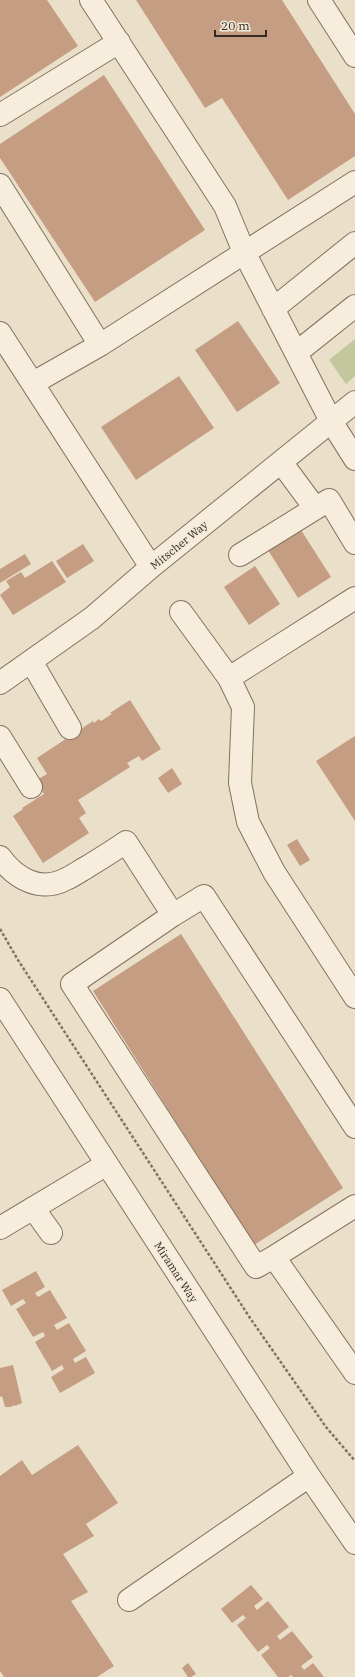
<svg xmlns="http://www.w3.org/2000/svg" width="355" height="1677" viewBox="0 0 355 1677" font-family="'IBM Plex Serif',serif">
<rect width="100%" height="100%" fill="#eadfc9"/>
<!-- green -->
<path fill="#c3c79e" d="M 355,339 L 355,376 L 346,384 L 329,360 Z"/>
<!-- building -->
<path fill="#c49d83" d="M 0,0 L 47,0 L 78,46 L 0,97 Z
M 136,0 L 282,0 L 355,114 L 355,156 L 288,200 L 222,98 L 205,108 Z
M 104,75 L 205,230 L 95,302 L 0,158 L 0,144 Z
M 238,321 L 280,383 L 237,412 L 195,350 Z
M 179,376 L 214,428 L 136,480 L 101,427 Z
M 301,530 L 331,577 L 298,598 L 268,550 Z
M 83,544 L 94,561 L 67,578 L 56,561 Z
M 25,554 L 31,564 L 0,583 L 0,569 Z
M 52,561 L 66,582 L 13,615 L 0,595 L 10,587 L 6,581 L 21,572 L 25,578 Z
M 255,566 L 280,604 L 249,625 L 224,587 Z
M 130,700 L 161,749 L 142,761 L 139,756 L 127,763 L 130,767 L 78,800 L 86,813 L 79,818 L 89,833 L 43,863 L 13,816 L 23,809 L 22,808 L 44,794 L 35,781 L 47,774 L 37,758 L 93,721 L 94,723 L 99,719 L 101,721 L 112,714 L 110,713 Z
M 355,736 L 355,821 L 316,761 Z
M 172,768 L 182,784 L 168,793 L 158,778 Z
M 297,839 L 310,860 L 300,866 L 287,845 Z
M 181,934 L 343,1188 L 254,1245 L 93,991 Z
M 36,1271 L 45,1287 L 35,1293 L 38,1297 L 50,1290 L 67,1318 L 54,1325 L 57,1330 L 69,1323 L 86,1351 L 73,1359 L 75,1363 L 86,1357 L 95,1373 L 60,1393 L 51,1377 L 64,1369 L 62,1365 L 52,1371 L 35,1342 L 45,1336 L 43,1332 L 33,1337 L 16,1309 L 26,1303 L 23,1299 L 11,1306 L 2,1290 Z
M 13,1365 L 22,1403 L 15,1406 L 15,1405 L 10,1407 L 5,1407 L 2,1396 L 0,1397 L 0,1368 Z
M 78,1445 L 118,1503 L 86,1524 L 94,1536 L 63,1554 L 88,1592 L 71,1601 L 114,1666 L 97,1677 L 4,1677 L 0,1671 L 0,1476 L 22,1460 L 32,1475 Z
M 251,1585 L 263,1599 L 254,1606 L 257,1610 L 268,1601 L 289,1627 L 277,1636 L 280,1640 L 292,1631 L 313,1657 L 301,1666 L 304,1670 L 313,1663 L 324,1677 L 293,1677 L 291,1675 L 288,1677 L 278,1677 L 261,1655 L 270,1648 L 267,1645 L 258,1652 L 237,1625 L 246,1618 L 243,1615 L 232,1623 L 221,1609 Z
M 188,1663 L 196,1674 L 191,1677 L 188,1677 L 182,1668 Z"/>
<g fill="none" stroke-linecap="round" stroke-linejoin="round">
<defs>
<path id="minor" d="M 91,0 L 225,206 L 244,252 L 331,421 L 355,459
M 319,0 L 355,56
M 0,115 L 119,42
M 0,185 L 100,345
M 273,309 L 355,243
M 0,333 L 151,567
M 296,353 L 355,306
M 33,383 L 100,345 L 355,182
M 281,462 L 315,508
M 240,555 L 329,500 L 355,543
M 181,612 L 229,678 L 243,707 L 240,783 L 248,822 L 274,872 L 355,997
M 31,661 L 70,728
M 229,678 L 355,598
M 0,683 L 92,618 L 151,567 L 355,402
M 0,737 L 31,787
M 0,857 C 15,878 40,893 66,879 C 73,876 80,871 87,867 C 100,859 113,851 126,842 L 173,915 L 204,896 L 355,1127
M 173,915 L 72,984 L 256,1267 L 274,1257
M 0,999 L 309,1476 L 355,1543
M 355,1206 L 274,1257 L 355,1373
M 33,1208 L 51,1233
M 0,1228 L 107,1164
M 129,1600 L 309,1476"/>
</defs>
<!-- minor casing -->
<use href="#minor" stroke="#857260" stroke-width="24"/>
<!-- path -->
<path stroke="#857260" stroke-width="2.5" stroke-dasharray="3 2" stroke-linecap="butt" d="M 0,929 L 18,960 L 250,1318 L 326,1427 L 355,1461"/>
<!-- minor -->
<use href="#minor" stroke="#f6eddc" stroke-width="22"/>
</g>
<g text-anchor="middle" stroke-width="3" stroke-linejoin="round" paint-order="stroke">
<!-- street labels -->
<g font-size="11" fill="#372b21" stroke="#f2ead8">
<text transform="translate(179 545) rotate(-39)" y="4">Mitscher Way</text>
<text transform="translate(176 1272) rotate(57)" y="4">Miramar Way</text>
</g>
</g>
<!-- scale -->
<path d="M215 30v6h51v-6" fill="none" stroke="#372b21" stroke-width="2"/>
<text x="221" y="30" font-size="12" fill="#372b21" stroke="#f2ead8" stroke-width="3" paint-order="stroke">20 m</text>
</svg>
